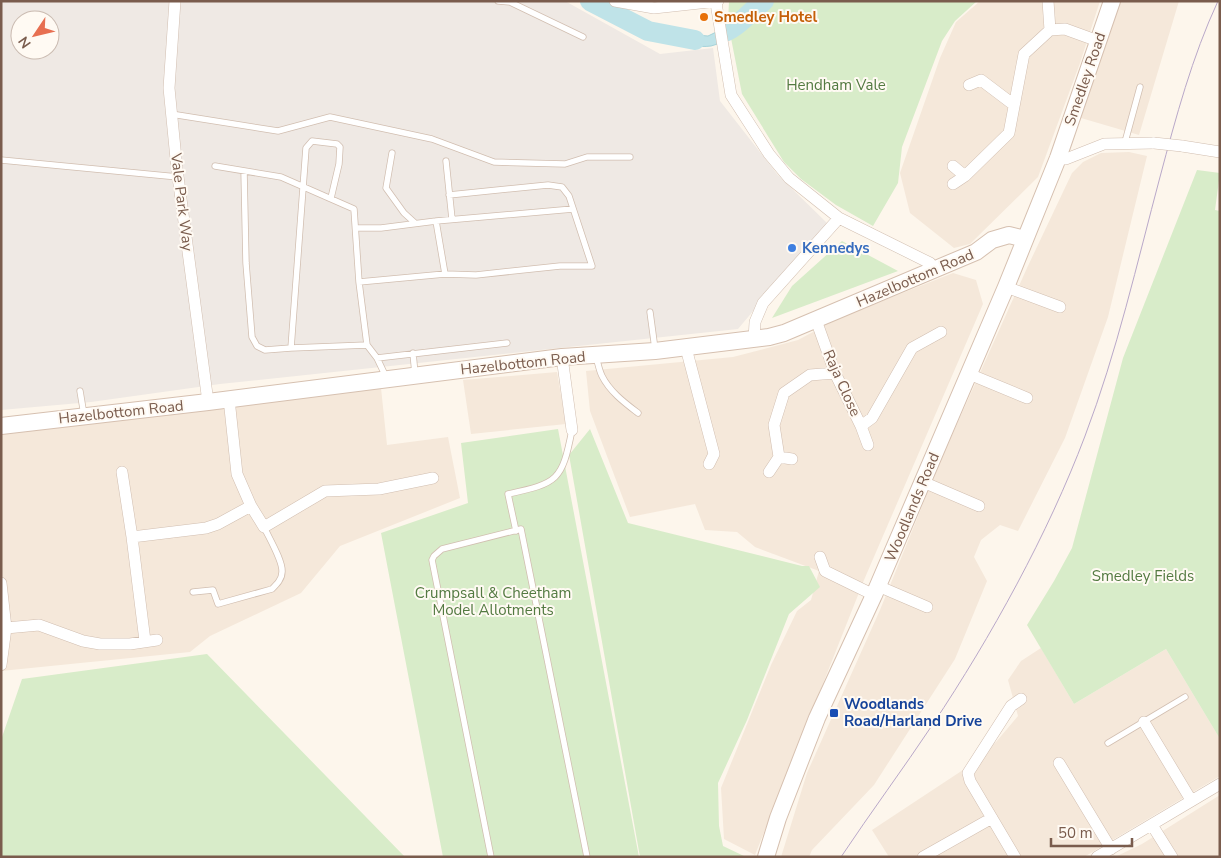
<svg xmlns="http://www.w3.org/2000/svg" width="1221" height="858" viewBox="0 0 1221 858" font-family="'Nunito Sans',sans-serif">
<rect width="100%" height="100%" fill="#fdf6ec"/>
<!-- residential -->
<path fill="#f5e8da" d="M 980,1 L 1100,1 L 1080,63 L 1038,177 L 970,244 L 954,248 L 910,213 L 900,173 L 940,58 L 956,22 Z
M 1118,1 L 1179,1 L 1139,135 L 1081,118 Z
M 1129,152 L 1147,156 L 1108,317 L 1065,438 L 1018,531 L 1000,525 L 981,540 L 974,557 L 987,581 L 955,659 L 874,785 L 812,850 L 809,857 L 781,857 L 807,773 L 880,610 L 940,462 L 1027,268 L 1072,173 L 1083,162 L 1101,153 Z
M 953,273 L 976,280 L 983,304 L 864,580 L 755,855 L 724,839 L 721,788 L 771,665 L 797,611 L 811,600 L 819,571 L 755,547 L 737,532 L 705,530 L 695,504 L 630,517 L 590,411 L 586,371 L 733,357 L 798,340 L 839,318 Z
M 557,372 L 566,424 L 471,434 L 463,380 Z
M 381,388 L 387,445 L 448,437 L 460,498 L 340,546 L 301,593 L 210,636 L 190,652 L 1,671 L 1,433 L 72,423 Z
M 1041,648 L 1074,704 L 1166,649 L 1220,739 L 1220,776 L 1084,857 L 889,857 L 872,830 L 969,766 L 996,742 L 1018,716 L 1008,680 L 1021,661 Z
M 1220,795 L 1220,857 L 1115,857 L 1142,844 Z"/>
<!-- industrial -->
<path fill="#efe9e4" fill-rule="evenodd" d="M 1,1 L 565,1 L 660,54 L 713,48 L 720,101 L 777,174 L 827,223 L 738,329 L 220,384 L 91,402 L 1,410 ZM 20,20 L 50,20 L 50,50 L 20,50 Z"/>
<!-- green -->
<path fill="#d8ecc9" d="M 729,1 L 977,1 L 955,21 L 942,41 L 902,147 L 898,183 L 873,226 L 836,205 L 801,179 L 784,162 L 742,94 L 728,23 Z
M 1197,170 L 1220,173 L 1215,210 L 1220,211 L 1220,739 L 1166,649 L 1074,704 L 1027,625 L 1054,581 L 1072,548 L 1123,358 Z
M 842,241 L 898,271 L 772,318 L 792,286 Z
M 558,429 L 639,857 L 443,857 L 381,533 L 468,503 L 461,443 Z
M 590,429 L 628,523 L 802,566 L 809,566 L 820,587 L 789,614 L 747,720 L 718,783 L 719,826 L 723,846 L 746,857 L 640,857 L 569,455 Z
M 207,654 L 405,857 L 1,857 L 1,740 L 22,679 Z"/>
<!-- water -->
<path fill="#bfe3e8" stroke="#a5d3da" d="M 745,10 L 749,19 C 739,32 727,42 711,46 C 699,48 679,43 667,42 L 669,33 L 708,36 L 735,23 Z"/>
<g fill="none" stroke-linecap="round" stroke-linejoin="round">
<!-- river -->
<path stroke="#bfe3e8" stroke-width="20" d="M 590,1 L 648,31 L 695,40
M 727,31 C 741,25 751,10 764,1"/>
<defs>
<path id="lane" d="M 498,1 L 510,2 L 583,37
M 171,114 L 278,131 L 330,117 L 432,139 L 494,162 L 565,164 L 587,157 L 630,157
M 1125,142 L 1140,87
M 392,153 L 386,188 L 404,213 L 415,223
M 1,160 L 178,177
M 446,161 L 452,219
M 215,166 L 281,177 L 354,209 L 359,282 L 367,345 L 377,358 L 386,377
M 244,171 L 246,263 L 252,337 L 257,346 L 265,350 L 291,348 L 367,345
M 436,221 L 445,274
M 356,228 L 381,228 L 436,221 L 573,209
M 359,282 L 445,274 L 476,275 L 560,266 L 592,266 L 569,196 L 562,187 L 548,185 L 449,195
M 650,312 L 655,349
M 291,348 L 306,148 L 312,141 L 337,144 L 340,147 L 339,164 L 331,198
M 413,353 L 415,374
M 596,357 C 598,363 599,370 602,376 C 610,392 625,403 638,413
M 377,358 L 507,343
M 80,391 L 84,415
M 516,531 L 508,494 C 558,483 562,481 572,430
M 193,592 L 213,590 L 218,604 L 272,589 C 277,584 282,579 282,572 C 283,561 269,538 264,527
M 1108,743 L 1185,697
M 491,857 L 432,560 L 434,556 L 442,549 L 521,529 L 587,857"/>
<path id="street" d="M 175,1 L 169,88 L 177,169 L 208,402
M 615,1 L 654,8 L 718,1
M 1048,1 L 1050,30
M 716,3 L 731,95 L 769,154 L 789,178 L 839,218 L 930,263 L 934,271
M 969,85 L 981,80 L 1014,105
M 1182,146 L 1220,152
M 1058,158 L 1066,159 L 1104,144 L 1154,143
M 953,166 L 965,176
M 953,184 L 965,176 L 1009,133 L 1024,54 L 1050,30 L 1065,29 L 1098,41
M 1006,287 L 1060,307
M 816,320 L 835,373 L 861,426 L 868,445
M 754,340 L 755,322 L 763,303 L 839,218
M 686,348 L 714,454 L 709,464
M 562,357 L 572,430
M 969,374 L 1027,398
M 861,426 L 872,418 L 912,348 L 941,332
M 779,457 L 792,459
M 122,472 L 132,537
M 769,472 L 779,457 L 774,425 L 784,393 L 810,375 L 835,373
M 923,482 L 979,506
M 251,506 L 264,527 L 325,491 L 379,489 L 433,478
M 820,557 L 825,571 L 874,595
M 1,583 L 6,628 L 1,665
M 878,586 L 927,607
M 6,628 L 39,625 L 83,641 L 100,644 L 130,644 L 157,640
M 145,641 L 132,537 L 206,528 L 218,524 L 251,506 L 237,474 L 229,399
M 1144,722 L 1191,800
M 1059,763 L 1111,849
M 1152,825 L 1172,857
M 923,857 L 992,818
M 1015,857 L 970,781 L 968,773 L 1011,706 L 1021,699
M 1097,857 L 1220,784"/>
<path id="secondary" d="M 1,426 L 208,402 L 562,357 L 655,351 L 769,337 L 784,333 L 976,252 L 992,240 L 1009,235 L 1025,239
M 766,857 L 778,818 L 817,718 L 874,595 L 1006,287 L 1058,158 L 1112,1"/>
</defs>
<!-- lane casing -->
<use href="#lane" stroke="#d1beb0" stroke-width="7"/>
<!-- street casing -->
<use href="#street" stroke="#d1beb0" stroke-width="12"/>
<!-- secondary casing -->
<use href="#secondary" stroke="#d6c0b0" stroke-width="18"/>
<!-- lane -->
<use href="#lane" stroke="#fff" stroke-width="5.5"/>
<!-- street -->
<use href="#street" stroke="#fff" stroke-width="11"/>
<!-- secondary -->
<use href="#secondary" stroke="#fff" stroke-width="16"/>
<!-- tram -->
<path stroke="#b9a8c9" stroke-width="1" d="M 841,857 C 871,812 903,769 933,724 C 991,637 1048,534 1085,436 C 1117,352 1137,263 1160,177 C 1176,117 1192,57 1218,1"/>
<defs>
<path id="street-bridge" d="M 1154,143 L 1182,146"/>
</defs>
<!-- street-bridge casing -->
<use href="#street-bridge" stroke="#d1beb0" stroke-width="12" stroke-linecap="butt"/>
<!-- street-bridge -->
<use href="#street-bridge" stroke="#fff" stroke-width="11"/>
</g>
<!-- markers -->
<circle fill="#e8710a" stroke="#fffaf3" stroke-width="2" cx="704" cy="17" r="5"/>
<circle fill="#3f7fe0" stroke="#fffaf3" stroke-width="2" cx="792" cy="248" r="5"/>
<rect fill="#1a4fb4" stroke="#fffaf3" stroke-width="2" x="829" y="708" width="10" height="10" rx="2.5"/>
<g text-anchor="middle" stroke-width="4" stroke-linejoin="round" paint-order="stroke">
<!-- food labels -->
<g font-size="15" font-weight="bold" fill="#c56008" stroke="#fffaf3" text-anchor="start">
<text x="714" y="22">Smedley Hotel</text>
</g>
<!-- street labels -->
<g font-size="15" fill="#7a5c4d" stroke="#fffaf3">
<text transform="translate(1085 79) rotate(-71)" y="5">Smedley Road</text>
<text transform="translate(182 202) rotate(83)" y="5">Vale Park Way</text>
<text transform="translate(915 278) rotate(-23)" y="5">Hazelbottom Road</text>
<text transform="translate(523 363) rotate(-6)" y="5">Hazelbottom Road</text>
<text transform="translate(842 383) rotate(66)" y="5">Raja Close</text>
<text transform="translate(121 412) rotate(-6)" y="5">Hazelbottom Road</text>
<text transform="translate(912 507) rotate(-67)" y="5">Woodlands Road</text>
</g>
<!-- park labels -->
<g font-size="15" fill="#537a41" stroke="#fffaf3">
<text x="836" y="90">Hendham Vale</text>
<text x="1143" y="581">Smedley Fields</text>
<text x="493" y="598">Crumpsall &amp; Cheetham<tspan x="493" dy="17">Model Allotments</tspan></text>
</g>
<!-- shop labels -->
<g font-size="15" font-weight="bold" fill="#366cbe" stroke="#fffaf3" text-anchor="start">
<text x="802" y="253">Kennedys</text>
</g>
<!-- transit labels -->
<g font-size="15" font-weight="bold" fill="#164399" stroke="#fffaf3" text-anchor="start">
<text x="844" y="709">Woodlands<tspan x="844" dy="17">Road/Harland Drive</tspan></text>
</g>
</g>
<!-- border -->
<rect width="1221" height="858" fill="none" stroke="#7a5c4d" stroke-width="5"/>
<!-- north arrow -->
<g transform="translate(35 35) rotate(235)"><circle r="24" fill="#fffaf3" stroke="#cabbb1"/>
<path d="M0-4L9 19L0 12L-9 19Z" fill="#e76f51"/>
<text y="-8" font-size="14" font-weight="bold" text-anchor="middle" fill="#7a5c4d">N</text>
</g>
<!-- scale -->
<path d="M1051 838v8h81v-8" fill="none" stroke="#7a5c4d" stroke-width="2.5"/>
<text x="1058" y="838" font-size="15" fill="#7a5c4d" stroke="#fffaf3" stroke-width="4" paint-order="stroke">50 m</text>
</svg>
